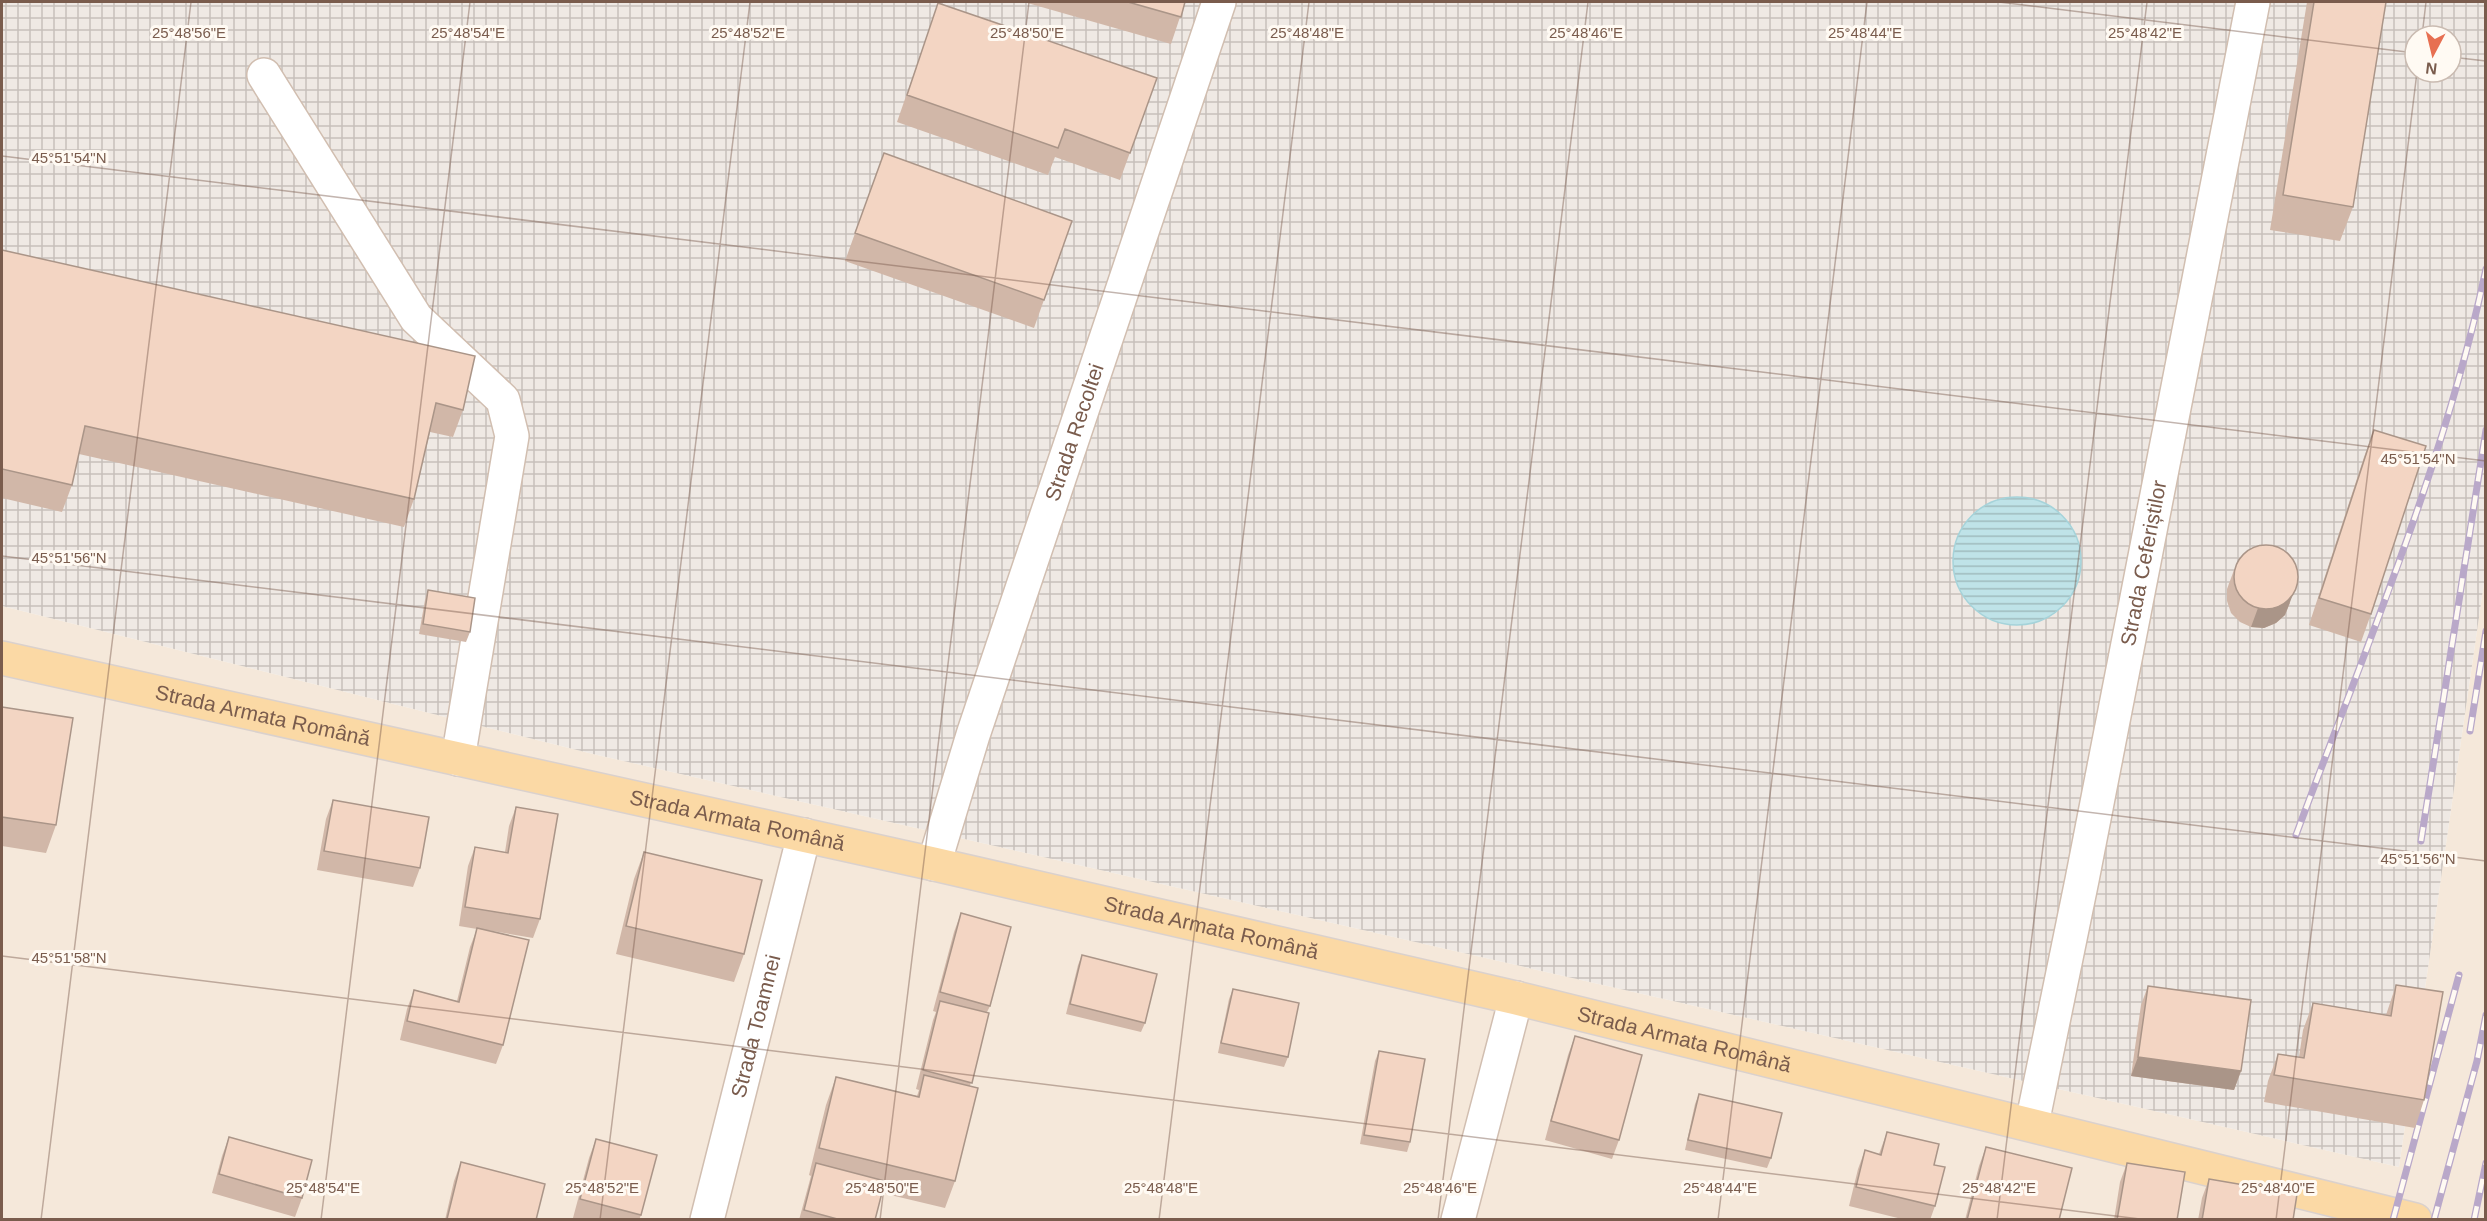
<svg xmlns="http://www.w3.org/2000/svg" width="2487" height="1221" viewBox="0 0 2487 1221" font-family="Arial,sans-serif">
<defs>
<pattern id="industrial-grid" width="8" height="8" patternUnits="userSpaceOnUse" patternTransform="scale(1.5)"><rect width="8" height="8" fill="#efe9e4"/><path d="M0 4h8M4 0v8" fill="none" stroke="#c7c0bb"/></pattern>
<pattern id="water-rules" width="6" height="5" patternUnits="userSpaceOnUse" patternTransform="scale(1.5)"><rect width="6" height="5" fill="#bfe3e8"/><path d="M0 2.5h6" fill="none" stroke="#a0bbbe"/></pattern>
</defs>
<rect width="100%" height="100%" fill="#fdf6ec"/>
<!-- residential -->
<path fill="#f5e8da" d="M 2485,576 L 2485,1219 L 2,1219 L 2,606 L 593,754 L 2399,1167 Z"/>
<!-- industrial -->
<path fill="url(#industrial-grid)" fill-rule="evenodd" d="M 2,2 L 2485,2 L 2485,576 L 2399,1167 L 593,754 L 2,606 ZM 2415,36 L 2451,36 L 2451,72 L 2415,72 Z"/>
<!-- water -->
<path fill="url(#water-rules)" stroke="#a5d3da" stroke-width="1.5" d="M1953 561a64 64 0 1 1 128 0a64 64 0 1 1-128 0Z"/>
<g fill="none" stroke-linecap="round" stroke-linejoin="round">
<defs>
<g id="minor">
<path d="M 264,75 L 416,318 L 503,400 L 512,436 L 458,759"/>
<path id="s1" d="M 934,864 L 973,735 L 1219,2"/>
<path id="s2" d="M 2032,1124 L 2082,880 L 2253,2"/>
<path id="s3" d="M 707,1220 L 804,835"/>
<path d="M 1458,1220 L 1516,998"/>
</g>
<g id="major">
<path id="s4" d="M 2,658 L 934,864 L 1516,998 L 2415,1220"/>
</g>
</defs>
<!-- minor casing -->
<use href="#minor" stroke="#d1beb0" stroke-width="36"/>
<!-- major casing -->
<use href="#major" stroke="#dad1cd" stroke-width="36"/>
<!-- minor -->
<use href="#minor" stroke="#fff" stroke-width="33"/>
<!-- major -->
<use href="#major" stroke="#fbd9a5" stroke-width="33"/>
<defs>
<path id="rail" d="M 2470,731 L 2486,631
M 2296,835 C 2365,649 2445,463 2486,269
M 2421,841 L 2486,430
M 2393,1220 L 2459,975
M 2434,1220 L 2477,1061 L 2486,1015
M 2474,1220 L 2486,1163"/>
</defs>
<!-- rail casing -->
<use href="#rail" stroke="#b9a8c9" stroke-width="7"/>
<!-- rail -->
<use href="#rail" stroke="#fffaf3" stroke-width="4.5" stroke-dasharray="14" stroke-linecap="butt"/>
</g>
<!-- wall -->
<path fill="#d1b7a8" d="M 1024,2 L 1185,2 L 1171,44 Z
M 2307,2 L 2386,2 L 2353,207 L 2340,241 L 2270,230 Z
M 929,30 L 1157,78 L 1120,180 L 1055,157 L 1048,175 L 897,122 Z
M 884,153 L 1072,221 L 1034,328 L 845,261 Z
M 2,250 L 463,410 L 453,437 L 430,432 L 414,499 L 404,527 L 79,454 L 72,485 L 62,512 L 2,498 Z
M 2374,430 L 2371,614 L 2361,642 L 2309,625 L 2364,457 Z
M 2234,570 L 2290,603 L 2285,615 L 2276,623 L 2264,628 L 2251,627 L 2240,622 L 2231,613 L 2227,601 L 2227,589 Z
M 428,590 L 470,632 L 466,642 L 419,634 L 425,600 Z
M 2,707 L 56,825 L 46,853 L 2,846 Z
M 333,800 L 420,868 L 413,887 L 317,870 L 326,819 Z
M 516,807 L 540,919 L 533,938 L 487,930 L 503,1045 L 496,1064 L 400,1040 L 407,1009 L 414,990 L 457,1001 L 470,947 L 477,929 L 459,926 L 468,866 L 475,847 L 505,852 L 509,826 Z
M 644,852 L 744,954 L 734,982 L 616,954 L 634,879 Z
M 961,913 L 990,1006 L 987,1012 L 970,1086 L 955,1181 L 945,1208 L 882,1193 L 875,1220 L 799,1220 L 811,1176 L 809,1175 L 826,1105 L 836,1077 L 917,1096 L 919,1090 L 916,1089 L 933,1020 L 936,1012 L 933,1011 L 954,932 Z
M 1082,955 L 1145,1023 L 1141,1032 L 1066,1014 L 1078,965 Z
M 2396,985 L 2424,1100 L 2415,1128 L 2264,1102 L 2268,1081 L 2278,1054 L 2299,1057 L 2303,1030 L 2313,1003 L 2386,1015 Z
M 2148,986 L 2241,1071 L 2234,1090 L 2131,1076 L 2141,1005 Z
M 1233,989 L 1288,1057 L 1284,1067 L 1218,1053 L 1229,999 Z
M 1575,1036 L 1619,1140 L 1612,1159 L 1545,1140 L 1568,1055 Z
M 1379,1051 L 1410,1142 L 1407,1152 L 1360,1144 L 1375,1061 Z
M 1699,1094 L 1771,1158 L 1767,1168 L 1685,1150 L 1695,1104 Z
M 1887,1132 L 1934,1165 L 1935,1206 L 1930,1220 L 1906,1220 L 1849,1206 L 1858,1169 L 1865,1150 L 1879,1154 Z
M 229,1137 L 302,1198 L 295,1217 L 212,1193 L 222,1156 Z
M 596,1139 L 641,1215 L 639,1220 L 581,1220 L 573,1218 L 589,1158 Z
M 1986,1147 L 2059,1220 L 1965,1220 L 1979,1166 Z
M 461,1162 L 536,1220 L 445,1220 L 454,1181 Z
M 2127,1163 L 2177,1220 L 2114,1220 L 2120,1182 Z
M 2209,1179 L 2293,1220 L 2198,1220 L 2202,1198 Z"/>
<!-- shaded-wall -->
<path fill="#aa9588" d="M 2297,584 L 2285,615 L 2276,623 L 2264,628 L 2251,627 L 2258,608 Z
M 2138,1057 L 2241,1071 L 2234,1090 L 2131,1076 Z"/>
<!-- building -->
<path fill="#f3d5c3" stroke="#aa9588" stroke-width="1.5" d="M 1128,2 L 1185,2 L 1181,17 Z
M 2314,2 L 2386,2 L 2353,207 L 2283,195 Z
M 938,3 L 1157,78 L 1130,153 L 1065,129 L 1058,148 L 907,95 Z
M 884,153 L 1072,221 L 1044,300 L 855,233 Z
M 2,250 L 475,356 L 463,410 L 436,403 L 414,499 L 85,426 L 72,485 L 2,469 Z
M 2374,430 L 2426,446 L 2371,614 L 2319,598 Z
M2234 577a32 32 0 1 1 64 0a32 32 0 1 1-64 0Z
M 428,590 L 475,598 L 470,632 L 423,624 Z
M 2,707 L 73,718 L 56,825 L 2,817 Z
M 333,800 L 429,817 L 420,868 L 324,851 Z
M 516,807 L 558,814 L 540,919 L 465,907 L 475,847 L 508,853 Z
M 644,852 L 762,880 L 744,954 L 626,926 Z
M 961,913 L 1011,927 L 990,1006 L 940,992 Z
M 477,928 L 529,940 L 503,1045 L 407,1021 L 414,990 L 459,1002 Z
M 1082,955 L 1157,974 L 1145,1023 L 1070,1004 Z
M 2396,985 L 2443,992 L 2424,1100 L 2274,1075 L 2278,1054 L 2304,1058 L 2313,1003 L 2391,1016 Z
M 2148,986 L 2251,1000 L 2241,1071 L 2138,1057 Z
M 1233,989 L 1299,1003 L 1288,1057 L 1221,1043 Z
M 940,1001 L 989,1013 L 972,1083 L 923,1070 Z
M 1575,1036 L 1642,1055 L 1619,1140 L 1551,1121 Z
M 1379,1051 L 1425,1059 L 1410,1142 L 1364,1135 Z
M 924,1075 L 978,1088 L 955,1181 L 819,1148 L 836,1077 L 919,1097 Z
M 1699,1094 L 1782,1113 L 1771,1158 L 1688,1140 Z
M 1887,1132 L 1939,1144 L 1934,1165 L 1945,1167 L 1935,1206 L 1856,1187 L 1865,1150 L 1881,1155 Z
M 229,1137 L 312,1160 L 302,1198 L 219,1174 Z
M 596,1139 L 657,1155 L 641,1215 L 580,1199 Z
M 1986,1147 L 2072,1168 L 2059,1220 L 1967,1220 Z
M 461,1162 L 545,1184 L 536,1220 L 447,1219 Z
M 816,1163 L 885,1181 L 875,1220 L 841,1220 L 804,1210 Z
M 2127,1163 L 2185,1172 L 2177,1220 L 2117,1220 Z
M 2209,1179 L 2297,1194 L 2293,1220 L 2202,1220 Z"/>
<!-- ticks -->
<path fill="none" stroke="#7a5c4d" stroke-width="1.5" stroke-opacity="0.45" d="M 1999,2 L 2415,53M 2422,36 L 2426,2M 2451,57 L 2486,61M 2,156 L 2486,461M 2,556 L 2486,861M 2,956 L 2148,1220M 41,1220 L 191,2M 321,1220 L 470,2M 600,1220 L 750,2M 880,1220 L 1029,2M 1159,1220 L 1309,2M 1438,1220 L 1588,2M 1718,1220 L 1867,2M 1997,1220 L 2147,2M 2276,1220 L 2417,72"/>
<g text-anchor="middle" stroke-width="6" stroke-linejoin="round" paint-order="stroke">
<!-- street labels -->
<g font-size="21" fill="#7a5c4d" stroke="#fffaf3">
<text dy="7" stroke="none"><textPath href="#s1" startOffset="454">Strada Recoltei</textPath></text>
<text dy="7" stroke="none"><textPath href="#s2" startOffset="572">Strada Ceferiștilor</textPath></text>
<text dy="7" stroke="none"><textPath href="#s4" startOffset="267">Strada Armata Română</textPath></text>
<text dy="7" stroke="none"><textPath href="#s4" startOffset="753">Strada Armata Română</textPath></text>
<text dy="7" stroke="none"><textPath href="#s4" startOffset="1239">Strada Armata Română</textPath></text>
<text dy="7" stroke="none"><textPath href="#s3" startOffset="200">Strada Toamnei</textPath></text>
<text dy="7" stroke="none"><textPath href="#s4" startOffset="1725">Strada Armata Română</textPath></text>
</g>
</g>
<g font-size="15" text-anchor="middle" fill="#7a5c4d" stroke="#fffaf3" stroke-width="6" stroke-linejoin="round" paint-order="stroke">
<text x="189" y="38">25°48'56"E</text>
<text x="468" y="38">25°48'54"E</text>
<text x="748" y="38">25°48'52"E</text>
<text x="1027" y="38">25°48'50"E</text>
<text x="1307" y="38">25°48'48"E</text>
<text x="1586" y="38">25°48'46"E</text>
<text x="1865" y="38">25°48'44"E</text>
<text x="2145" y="38">25°48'42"E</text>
<text x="69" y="163">45°51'54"N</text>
<text x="2418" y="464">45°51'54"N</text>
<text x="69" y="563">45°51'56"N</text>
<text x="2418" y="864">45°51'56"N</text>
<text x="69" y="963">45°51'58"N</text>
<text x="323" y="1193">25°48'54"E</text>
<text x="602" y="1193">25°48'52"E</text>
<text x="882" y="1193">25°48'50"E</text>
<text x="1161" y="1193">25°48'48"E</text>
<text x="1440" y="1193">25°48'46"E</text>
<text x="1720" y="1193">25°48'44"E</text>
<text x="1999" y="1193">25°48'42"E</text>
<text x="2278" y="1193">25°48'40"E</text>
</g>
<!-- border -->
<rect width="2487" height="1221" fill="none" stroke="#7a5c4d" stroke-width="6"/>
<!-- north arrow -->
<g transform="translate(2433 54) rotate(187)"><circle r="28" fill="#fffaf3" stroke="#cabbb1" stroke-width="1.5"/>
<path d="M0-4.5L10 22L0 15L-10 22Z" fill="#e76f51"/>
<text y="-9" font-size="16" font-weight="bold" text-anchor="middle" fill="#7a5c4d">N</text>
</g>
</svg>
